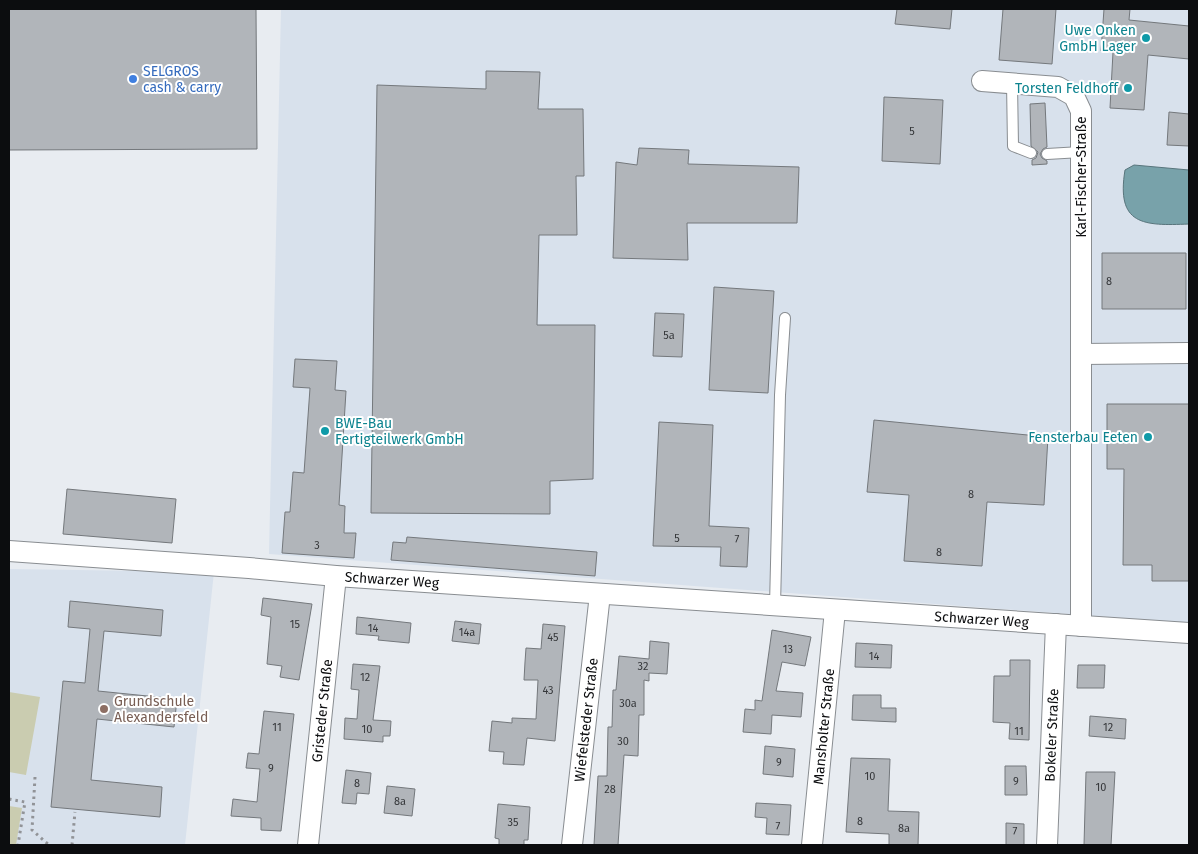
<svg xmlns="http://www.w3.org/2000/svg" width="1198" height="854" viewBox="0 0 1198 854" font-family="'Fira Sans',sans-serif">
<rect width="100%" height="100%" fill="#e8ecf1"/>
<!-- built -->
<path fill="#d8e1ec" d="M 281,9 L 1189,9 L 1189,623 L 269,554 Z
M 9,569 L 214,572 L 185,845 L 9,845 Z"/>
<!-- green -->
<path fill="#caccb0" d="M 9,692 L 40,697 L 26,775 L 9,772 Z
M 9,806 L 22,808 L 16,845 L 9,845 Z"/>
<!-- water -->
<path fill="#78a2aa" stroke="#58757c" d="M 1134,165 L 1189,170 L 1189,224 C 1143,226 1116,225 1125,170 Z"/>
<!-- building -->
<path fill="#b1b5ba" stroke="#74787c" d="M 9,9 L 256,9 L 257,149 L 9,150 Z
M 897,9 L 952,9 L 950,29 L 895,24 Z
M 1003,9 L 1056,9 L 1052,64 L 999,60 Z
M 1104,9 L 1130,9 L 1129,20 L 1189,26 L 1189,59 L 1148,55 L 1144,110 L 1110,108 L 1113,52 L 1101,51 Z
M 486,71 L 540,72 L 538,109 L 583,109 L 584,176 L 576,176 L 577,235 L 539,235 L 537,325 L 595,325 L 593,479 L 550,481 L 550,514 L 371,513 L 377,85 L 486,89 Z
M 884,97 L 943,100 L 940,164 L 882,161 Z
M 1045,103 L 1047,147 L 1043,149 L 1040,154 L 1042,158 L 1047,161 L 1047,164 L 1032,165 L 1032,160 L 1036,158 L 1038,152 L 1031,146 L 1030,104 Z
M 1169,112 L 1189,114 L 1189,146 L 1167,145 Z
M 639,148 L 689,150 L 688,164 L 799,167 L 797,223 L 687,223 L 688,260 L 613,258 L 616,162 L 637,165 Z
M 1102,253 L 1186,253 L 1186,309 L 1102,309 Z
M 714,287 L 774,291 L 768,393 L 709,390 Z
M 655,313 L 684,314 L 682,357 L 653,356 Z
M 295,359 L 337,361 L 335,390 L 346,391 L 339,505 L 345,506 L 344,533 L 356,533 L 354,558 L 282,553 L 285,512 L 290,512 L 293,472 L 304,473 L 310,388 L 293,387 Z
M 1107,404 L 1189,404 L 1189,581 L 1152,581 L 1152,565 L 1123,565 L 1124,469 L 1107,469 Z
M 874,420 L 1048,437 L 1044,505 L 987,502 L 982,566 L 904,561 L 909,495 L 867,492 Z
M 659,422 L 713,425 L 709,526 L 749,528 L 747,567 L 720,566 L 721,547 L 653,546 Z
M 67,489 L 176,499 L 172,543 L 63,534 Z
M 407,537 L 597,552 L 595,576 L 391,560 L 393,542 L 406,543 Z
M 263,598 L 312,604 L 299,680 L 280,677 L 282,666 L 267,664 L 271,617 L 261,615 Z
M 70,601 L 163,610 L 161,636 L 104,631 L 98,691 L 177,699 L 174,727 L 97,719 L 91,780 L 162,787 L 160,817 L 51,807 L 63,681 L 85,683 L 90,629 L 68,627 Z
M 357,617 L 411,623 L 409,643 L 378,640 L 379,636 L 356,634 Z
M 455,621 L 481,624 L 479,644 L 452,641 Z
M 543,624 L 565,626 L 555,741 L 527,738 L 524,765 L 503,764 L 504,752 L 489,751 L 492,721 L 512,723 L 512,718 L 536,719 L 538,680 L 524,680 L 525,662 L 526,648 L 541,649 Z
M 772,630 L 811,637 L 805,666 L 782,662 L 776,691 L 803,693 L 801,717 L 772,715 L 771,734 L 743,732 L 745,709 L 755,710 L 755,700 L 762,701 Z
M 650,641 L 669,643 L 667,674 L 649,673 L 649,681 L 644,680 L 644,715 L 639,715 L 638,756 L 624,755 L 618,845 L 594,845 L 598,776 L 607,776 L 608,727 L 612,727 L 613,690 L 616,690 L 619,656 L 649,659 Z
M 856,643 L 892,645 L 891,668 L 855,667 Z
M 1010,660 L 1030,660 L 1029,740 L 1009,739 L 1010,723 L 993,722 L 994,676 L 1010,676 Z
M 353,664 L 380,666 L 373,720 L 391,721 L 390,736 L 383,736 L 383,742 L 344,739 L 345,718 L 357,719 L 359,690 L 351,689 Z
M 1078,665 L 1105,665 L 1104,688 L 1077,688 Z
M 853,695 L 881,695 L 881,708 L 896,708 L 896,722 L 852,720 Z
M 264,711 L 294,714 L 281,831 L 261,830 L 261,818 L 231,816 L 233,799 L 257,802 L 260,769 L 246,768 L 248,753 L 259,754 Z
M 1090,716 L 1126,719 L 1125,739 L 1089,736 Z
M 765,746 L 795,749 L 793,777 L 763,774 Z
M 851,758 L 890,759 L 888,811 L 919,812 L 918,845 L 889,845 L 889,834 L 846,832 Z
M 1005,766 L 1026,766 L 1027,795 L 1005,795 Z
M 346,770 L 371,773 L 369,794 L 357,793 L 356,804 L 342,803 Z
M 1086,772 L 1115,772 L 1111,845 L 1084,845 Z
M 387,786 L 415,789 L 412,816 L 384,813 Z
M 756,803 L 791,805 L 789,835 L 766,834 L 767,818 L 755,817 Z
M 498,804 L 530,807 L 528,840 L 524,840 L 524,845 L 499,845 L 499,839 L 495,838 Z
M 1006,823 L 1024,824 L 1024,845 L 1006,845 Z"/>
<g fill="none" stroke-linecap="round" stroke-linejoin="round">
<defs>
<path id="service" d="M 1012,83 L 1013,146 L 1031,153
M 1047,154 L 1081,152
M 775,606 L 780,395 L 785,318"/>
<g id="minor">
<path d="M 982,81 L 1058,87 L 1074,96 L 1081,111 L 1081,626"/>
<path d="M 1081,354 L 1189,353"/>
<path id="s1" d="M 9,551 L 249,568 L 336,576 L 1189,633"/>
<path id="s2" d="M 308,845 L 336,576"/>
<path id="s3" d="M 572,845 L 600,594"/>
<path id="s4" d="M 812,845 L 835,610"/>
<path id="s5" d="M 1047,845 L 1056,624"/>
</g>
</defs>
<!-- service casing -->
<use href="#service" stroke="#898d91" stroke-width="12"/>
<!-- minor casing -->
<use href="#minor" stroke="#898d91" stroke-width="22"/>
<!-- path -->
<path stroke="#919397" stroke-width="3" stroke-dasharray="2.5 4" stroke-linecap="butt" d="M 35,777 L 32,830 L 49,845
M 9,799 L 25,802 L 18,845
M 72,845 L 75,812"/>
<!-- service -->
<use href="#service" stroke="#fff" stroke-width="10"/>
<!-- minor -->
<use href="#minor" stroke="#fff" stroke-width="20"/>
</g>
<!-- markers -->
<g fill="#0f9aa8" stroke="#fff" stroke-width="2">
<circle cx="1146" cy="38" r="5"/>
<circle cx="1128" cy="88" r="5"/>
<circle cx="325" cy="431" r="5"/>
<circle cx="1148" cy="437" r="5"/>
</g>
<circle fill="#3f7fe0" stroke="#fff" stroke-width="2" cx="133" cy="79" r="5"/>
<circle fill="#8d6e63" stroke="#fff" stroke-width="2" cx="104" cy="709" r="5"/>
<g text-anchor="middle" stroke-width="4" stroke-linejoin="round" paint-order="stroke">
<!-- number labels -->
<g font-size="11" fill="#35373a">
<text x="912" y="135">5</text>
<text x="1109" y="285">8</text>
<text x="669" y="339">5a</text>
<text x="971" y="498">8</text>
<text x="677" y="542">5</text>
<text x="737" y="543">7</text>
<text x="317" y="549">3</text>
<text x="939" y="556">8</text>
<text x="295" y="628">15</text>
<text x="373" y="632">14</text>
<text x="467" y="636">14a</text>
<text x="553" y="641">45</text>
<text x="788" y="653">13</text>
<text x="874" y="660">14</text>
<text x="643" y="670">32</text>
<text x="365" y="681">12</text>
<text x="548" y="694">43</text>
<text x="628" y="707">30a</text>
<text x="277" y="731">11</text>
<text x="1108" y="731">12</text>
<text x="367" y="733">10</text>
<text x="1019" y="735">11</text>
<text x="623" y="745">30</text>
<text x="779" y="766">9</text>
<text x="271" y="772">9</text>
<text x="870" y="780">10</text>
<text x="1016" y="785">9</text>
<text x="357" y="787">8</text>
<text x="1101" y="791">10</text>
<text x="610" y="793">28</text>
<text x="400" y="805">8a</text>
<text x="860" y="825">8</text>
<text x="513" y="826">35</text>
<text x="778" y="830">7</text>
<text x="904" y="832">8a</text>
<text x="1015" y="835">7</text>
</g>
<!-- culture labels -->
<g font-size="14" fill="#0d838f" stroke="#fff" text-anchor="end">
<text x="1136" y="35">Uwe Onken<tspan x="1136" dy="16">GmbH Lager</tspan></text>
<text x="1118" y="93">Torsten Feldhoff</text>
<text x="335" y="428" text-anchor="start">BWE-Bau<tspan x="335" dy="16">Fertigteilwerk GmbH</tspan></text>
<text x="1138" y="442">Fensterbau Eeten</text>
</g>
<!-- shop labels -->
<g font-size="14" fill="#366cbe" stroke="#fff" text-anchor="start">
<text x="143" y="76">SELGROS<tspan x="143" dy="16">cash &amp; carry</tspan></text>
</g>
<!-- street labels -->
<g font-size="14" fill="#0c0d0f" stroke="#fff">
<text transform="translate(1081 177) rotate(-90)" y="5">Karl-Fischer-Straße</text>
<text dy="5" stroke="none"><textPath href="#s1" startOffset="384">Schwarzer Weg</textPath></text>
<text dy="5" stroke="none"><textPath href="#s1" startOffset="975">Schwarzer Weg</textPath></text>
<text dy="5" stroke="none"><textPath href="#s2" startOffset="135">Gristeder Straße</textPath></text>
<text dy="5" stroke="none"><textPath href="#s3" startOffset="126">Wiefelsteder Straße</textPath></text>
<text dy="5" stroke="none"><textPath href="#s4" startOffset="119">Mansholter Straße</textPath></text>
<text dy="5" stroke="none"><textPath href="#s5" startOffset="110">Bokeler Straße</textPath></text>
</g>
<!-- education labels -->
<g font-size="14" fill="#785e54" stroke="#fff" text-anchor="start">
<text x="114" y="706">Grundschule<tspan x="114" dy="16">Alexandersfeld</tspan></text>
</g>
</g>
<!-- border -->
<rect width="1198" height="854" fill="none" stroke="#0c0d0f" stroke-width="20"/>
</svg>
